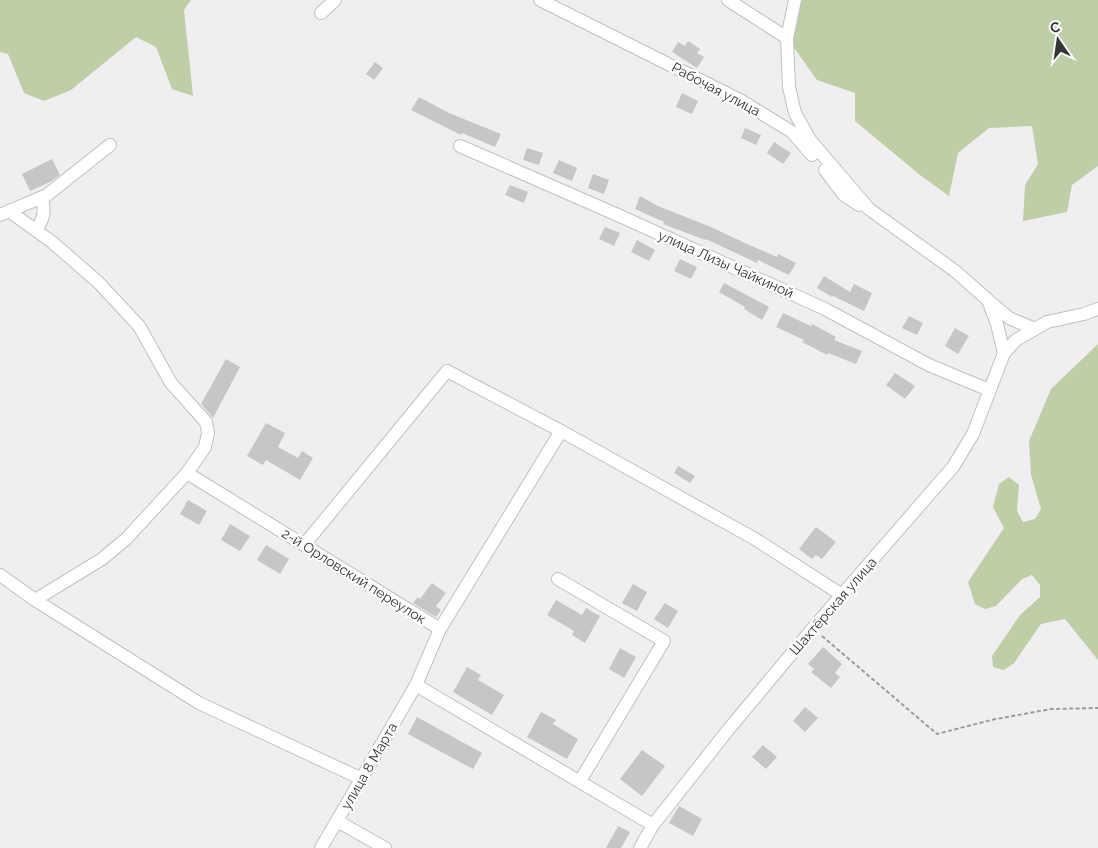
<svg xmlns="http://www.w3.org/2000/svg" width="1098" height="848" viewBox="0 0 1098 848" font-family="Raleway,sans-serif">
<rect width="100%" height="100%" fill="#f0eef1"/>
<!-- green -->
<path fill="#becea7" d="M 0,0 L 191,0 L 184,10 L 193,96 L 172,89 L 156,47 L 136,37 L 71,90 L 44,101 L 24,93 L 8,54 L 0,52 Z
M 795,0 L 1098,0 L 1098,166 L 1072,185 L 1067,212 L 1023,221 L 1025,185 L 1038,164 L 1032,126 L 989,128 L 958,153 L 949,196 L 920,175 L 855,121 L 855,93 L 817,80 L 787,38 Z
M 1098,344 L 1098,660 L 1065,619 L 1041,624 L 1014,663 L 1004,670 L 993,667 L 992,656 L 1020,615 L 1040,597 L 1040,585 L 1032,575 L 1022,579 L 996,606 L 985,609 L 975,604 L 968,582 L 1004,528 L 993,507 L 999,484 L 1009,477 L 1019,485 L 1017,511 L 1023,522 L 1035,519 L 1041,509 L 1031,475 L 1029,441 L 1051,389 Z"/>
<!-- building -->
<path fill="#c7c5c8" d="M 688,41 L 700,49 L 697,53 L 704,57 L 697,68 L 672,52 L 678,42 L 685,46 Z
M 375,62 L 383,68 L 374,80 L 366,74 Z
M 682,93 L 698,101 L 692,114 L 676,107 Z
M 419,97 L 449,113 L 501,134 L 495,147 L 462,133 L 461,135 L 411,110 Z
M 745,128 L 761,135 L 756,145 L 741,138 Z
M 774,142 L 791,153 L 783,164 L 767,153 Z
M 527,148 L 543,153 L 539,165 L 523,160 Z
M 52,159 L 60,175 L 52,181 L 30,191 L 22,174 Z
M 559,160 L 577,168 L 572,181 L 553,173 Z
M 593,174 L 609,180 L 604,194 L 588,188 Z
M 510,185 L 528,192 L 524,203 L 505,195 Z
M 640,196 L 658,206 L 711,227 L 747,244 L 777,257 L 778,254 L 796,263 L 789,275 L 758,260 L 757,263 L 706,239 L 705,240 L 663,224 L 664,222 L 635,209 Z
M 605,227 L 620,233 L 614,246 L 599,239 Z
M 637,240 L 655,250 L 649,261 L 631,252 Z
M 680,259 L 697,267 L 691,279 L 674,271 Z
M 824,276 L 850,292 L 854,284 L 872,293 L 864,311 L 833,296 L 832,297 L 817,288 Z
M 724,283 L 769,307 L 762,320 L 744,309 L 745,307 L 719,292 Z
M 783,313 L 811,326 L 812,324 L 836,337 L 834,340 L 862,351 L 856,364 L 828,353 L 827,355 L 802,342 L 804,340 L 776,327 Z
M 909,316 L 923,323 L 917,335 L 902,328 Z
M 955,328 L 969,336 L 958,354 L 945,346 Z
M 226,359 L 240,367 L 213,418 L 201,404 Z
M 895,373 L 915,386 L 905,399 L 886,385 Z
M 266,423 L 285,433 L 278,447 L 298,458 L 302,451 L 313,458 L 300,480 L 266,460 L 263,465 L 247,456 Z
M 678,466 L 695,476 L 690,483 L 674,473 Z
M 188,500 L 207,511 L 199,525 L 180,514 Z
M 230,524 L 250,536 L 240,551 L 221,540 Z
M 816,527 L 836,542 L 822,559 L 816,555 L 812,559 L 799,549 Z
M 266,545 L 289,559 L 280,574 L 257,560 Z
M 432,583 L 446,593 L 436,606 L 441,610 L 436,617 L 413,603 L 418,597 L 420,599 Z
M 633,584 L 647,592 L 637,611 L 622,603 Z
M 556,600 L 582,615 L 586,608 L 600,616 L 585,643 L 572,635 L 574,631 L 547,615 Z
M 665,603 L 678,611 L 668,628 L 654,619 Z
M 823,647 L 842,664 L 835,673 L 840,677 L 831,688 L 811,672 L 814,669 L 808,664 Z
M 620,648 L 636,657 L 624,678 L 609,669 Z
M 467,667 L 481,675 L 478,680 L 504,695 L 492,715 L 453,692 Z
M 805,707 L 818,718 L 805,732 L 793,721 Z
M 541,712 L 556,720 L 553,724 L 578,739 L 567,759 L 527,737 Z
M 417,717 L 482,753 L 473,769 L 408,734 Z
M 763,745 L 777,757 L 766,769 L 752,757 Z
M 642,750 L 665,766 L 642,796 L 620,779 Z
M 679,806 L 702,819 L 693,836 L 669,823 Z
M 618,826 L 630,832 L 621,848 L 606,848 Z"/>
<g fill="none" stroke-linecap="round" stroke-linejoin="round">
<defs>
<path id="minor" d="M 540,0 L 740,100 L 792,132 L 812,155
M 728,0 L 787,38
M 795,0 L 787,38 L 789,87 L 795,113 L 810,140 L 869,209 L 955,271 L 988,300 L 997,324 L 1004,353
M 321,13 L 335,0
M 460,146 L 620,216 L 825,309 L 929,365 L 989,390
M 825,170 L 843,194 L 859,205
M 9,211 L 52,242 L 98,282 L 139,326 L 171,383 L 206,422 L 208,433 L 205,447 L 187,473 L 126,539 L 102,559 L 35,600
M 0,215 L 47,195 L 110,145
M 36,230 C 44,219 45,211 42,198
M 990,302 L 1009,318 L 1035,329
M 187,473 L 440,629 L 416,685 L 653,825
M 304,545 L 447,371 L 561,431 L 755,539 L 842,595
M 0,575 L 35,600 L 199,703 L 362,779
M 558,579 L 664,641 L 580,781
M 440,629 L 561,431
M 337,821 L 385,848
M 321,848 L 416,685
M 640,848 L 653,825 L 728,730 L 813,628 L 953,467 L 973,434 L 1004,353 L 1016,340 L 1047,322 L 1084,314 L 1098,309"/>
</defs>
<!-- minor casing -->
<use href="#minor" stroke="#c1c0c2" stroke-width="14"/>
<!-- path -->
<path stroke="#9b9a9c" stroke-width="2" stroke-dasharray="4 2.5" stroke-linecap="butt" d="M 822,636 L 937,734 L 991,720 L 1051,709 L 1098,708"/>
<!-- minor -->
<use href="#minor" stroke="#fff" stroke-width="12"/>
</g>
<g text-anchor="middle" stroke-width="4.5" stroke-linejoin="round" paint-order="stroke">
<!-- street labels -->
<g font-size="14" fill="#363536" stroke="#fefcff">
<text transform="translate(716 89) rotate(28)" y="5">Рабочая улица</text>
<text transform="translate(726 264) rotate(24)" y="5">улица Лизы Чайкиной</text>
<text transform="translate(354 576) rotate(32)" y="5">2-й Орловский переулок</text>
<text transform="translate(833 606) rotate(-49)" y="5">Шахтёрская улица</text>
<text transform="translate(369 766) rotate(-60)" y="5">улица 8 Марта</text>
</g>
</g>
<!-- north arrow -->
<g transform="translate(1058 40) rotate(347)" stroke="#fefcff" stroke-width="4" paint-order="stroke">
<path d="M0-4L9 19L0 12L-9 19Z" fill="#363536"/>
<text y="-8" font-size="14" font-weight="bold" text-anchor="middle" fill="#363536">С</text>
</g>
</svg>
